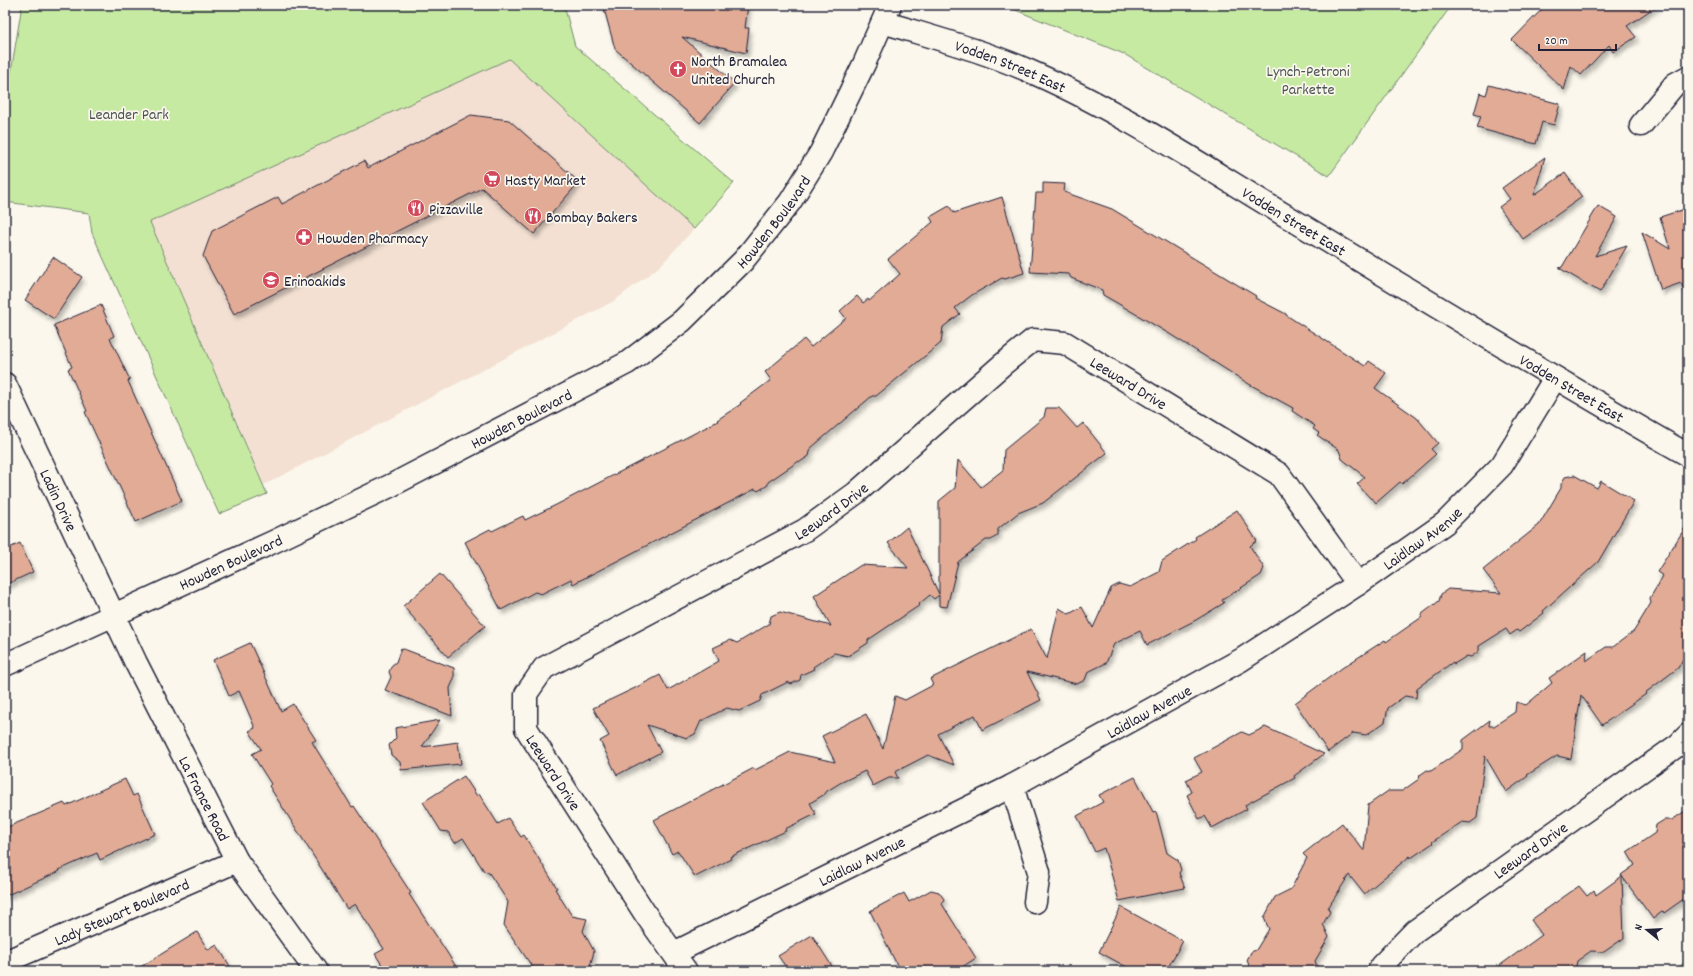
<svg xmlns="http://www.w3.org/2000/svg" width="1693" height="976" viewBox="0 0 1693 976" font-family="Dekko,sans-serif">
<defs>
<filter id="shadow"><feDropShadow dx="2.5" dy="4.5" stdDeviation="2" flood-color="#0004"/></filter>
</defs>
<rect width="100%" height="100%" fill="#fbf7ec"/>
<filter id="ink" filterUnits="userSpaceOnUse"><feTurbulence type="fractalNoise" baseFrequency=".025" numOctaves="2"/><feDisplacementMap in="SourceGraphic" scale="8" xChannelSelector="R" yChannelSelector="G"/><feConvolveMatrix kernelMatrix="1 2 1 2 8 2 1 2 1" color-interpolation-filters="sRGB"/></filter>
<g filter="url(#ink)">
<!-- built -->
<path fill="#f3e0d2" d="M 509,58 L 694,229 L 660,266 L 614,301 L 264,485 L 150,222 Z"/>
<!-- green -->
<path fill="#c7eaa3" stroke="#74866f" d="M 22,5 L 564,5 L 575,46 L 734,183 L 694,229 L 509,59 L 150,222 L 267,494 L 219,514 L 92,233 L 89,213 L 5,202 L 5,109 Z
M 1003,5 L 1251,5 L 1261,7 L 1451,6 L 1329,176 L 1124,54 Z
M 1688,960 L 1688,971 L 1673,971 Z"/>
<!-- building -->
<path fill="#e1ab96" stroke="#22223b" filter="url(#shadow)" d="M 603,5 L 748,5 L 745,28 L 749,28 L 746,53 L 682,37 L 735,83 L 700,123 L 615,49 Z
M 1546,5 L 1658,5 L 1627,26 L 1636,37 L 1613,52 L 1609,45 L 1581,75 L 1571,66 L 1564,90 L 1512,40 Z
M 1489,85 L 1560,104 L 1554,125 L 1542,122 L 1536,144 L 1477,128 L 1481,116 L 1474,114 L 1480,93 L 1486,95 Z
M 471,115 L 509,120 L 579,182 L 534,234 L 482,188 L 234,314 L 203,256 L 212,231 L 278,197 L 282,204 L 364,161 L 368,168 Z
M 1545,157 L 1534,195 L 1565,173 L 1582,197 L 1523,239 L 1499,207 L 1510,199 L 1502,188 Z
M 1043,183 L 1065,184 L 1064,192 L 1112,209 L 1256,296 L 1255,298 L 1286,314 L 1286,315 L 1365,366 L 1369,361 L 1386,373 L 1375,388 L 1417,418 L 1438,443 L 1431,449 L 1436,454 L 1402,484 L 1400,482 L 1376,503 L 1372,498 L 1371,499 L 1357,484 L 1365,477 L 1342,459 L 1339,450 L 1317,435 L 1319,433 L 1313,429 L 1315,426 L 1292,411 L 1293,408 L 1249,384 L 1168,333 L 1117,303 L 1103,295 L 1102,290 L 1071,278 L 1069,274 L 1030,272 L 1036,193 L 1043,193 Z
M 1002,197 L 1024,273 L 1005,279 L 1002,278 L 972,295 L 955,308 L 960,314 L 943,327 L 941,343 L 876,396 L 872,396 L 811,448 L 809,456 L 800,462 L 799,461 L 768,482 L 768,485 L 758,491 L 755,489 L 573,584 L 571,579 L 541,594 L 535,592 L 501,610 L 465,542 L 490,529 L 492,531 L 523,516 L 525,520 L 556,505 L 718,421 L 717,420 L 741,404 L 740,403 L 771,380 L 765,372 L 804,339 L 811,347 L 846,318 L 840,311 L 857,296 L 863,303 L 868,299 L 869,301 L 900,274 L 888,259 L 933,222 L 930,217 L 949,206 L 954,213 Z
M 1598,206 L 1617,217 L 1595,256 L 1627,246 L 1600,292 L 1559,268 L 1562,267 Z
M 1688,208 L 1688,290 L 1684,290 L 1681,283 L 1661,290 L 1642,232 L 1670,249 L 1660,217 Z
M 53,257 L 82,277 L 54,319 L 25,300 Z
M 101,305 L 114,336 L 110,338 L 130,380 L 128,381 L 182,501 L 136,522 L 85,412 L 87,411 L 68,369 L 72,367 L 54,325 Z
M 1046,408 L 1059,408 L 1077,428 L 1083,423 L 1107,453 L 1043,503 L 1018,513 L 998,529 L 998,535 L 991,540 L 986,540 L 958,562 L 947,607 L 939,606 L 939,595 L 934,599 L 930,595 L 919,604 L 920,605 L 868,640 L 868,643 L 848,656 L 834,653 L 813,667 L 814,669 L 801,675 L 800,680 L 791,684 L 788,682 L 762,695 L 760,701 L 739,711 L 727,708 L 701,721 L 695,734 L 687,738 L 647,725 L 661,752 L 617,775 L 600,741 L 609,736 L 593,708 L 635,688 L 660,675 L 668,690 L 719,661 L 713,648 L 730,640 L 737,643 L 769,624 L 771,616 L 780,612 L 831,626 L 814,596 L 861,565 L 908,568 L 888,543 L 907,527 L 939,594 L 939,501 L 955,488 L 958,460 L 981,487 L 1003,470 L 1004,450 L 1044,417 Z
M 1574,475 L 1597,488 L 1601,481 L 1634,501 L 1598,562 L 1543,611 L 1544,613 L 1519,632 L 1517,630 L 1510,635 L 1506,629 L 1479,646 L 1479,651 L 1471,657 L 1467,656 L 1454,664 L 1453,662 L 1417,688 L 1416,698 L 1405,696 L 1388,708 L 1385,722 L 1366,735 L 1353,733 L 1328,752 L 1295,703 L 1342,668 L 1385,640 L 1386,642 L 1422,617 L 1422,614 L 1439,601 L 1441,594 L 1448,589 L 1501,593 L 1483,570 L 1539,525 L 1561,488 L 1561,484 L 1565,477 Z
M 1237,510 L 1257,541 L 1250,546 L 1264,568 L 1261,575 L 1222,600 L 1224,603 L 1196,620 L 1147,645 L 1140,631 L 1114,644 L 1106,663 L 1088,672 L 1085,680 L 1077,684 L 1027,672 L 1041,700 L 982,730 L 975,715 L 938,734 L 954,765 L 928,755 L 895,772 L 898,778 L 889,778 L 873,786 L 865,771 L 840,783 L 827,791 L 825,794 L 810,803 L 816,814 L 785,829 L 786,831 L 730,857 L 731,859 L 695,877 L 678,851 L 672,854 L 654,820 L 754,768 L 755,770 L 790,752 L 835,762 L 822,736 L 866,714 L 883,749 L 895,696 L 905,700 L 933,685 L 930,679 L 1031,629 L 1047,659 L 1059,608 L 1069,614 L 1082,607 L 1093,628 L 1111,588 L 1119,584 L 1130,587 L 1159,572 L 1162,561 L 1196,539 L 1195,537 Z
M 1688,523 L 1688,650 L 1678,668 L 1645,693 L 1646,694 L 1602,725 L 1581,695 L 1571,759 L 1557,756 L 1527,775 L 1528,776 L 1506,792 L 1485,756 L 1477,818 L 1470,823 L 1462,822 L 1432,842 L 1433,843 L 1411,858 L 1410,856 L 1364,894 L 1349,875 L 1328,908 L 1330,912 L 1323,924 L 1329,937 L 1315,961 L 1319,971 L 1251,971 L 1247,960 L 1251,952 L 1256,950 L 1269,929 L 1264,918 L 1275,897 L 1291,889 L 1307,858 L 1303,854 L 1342,823 L 1364,851 L 1368,805 L 1388,791 L 1402,791 L 1419,779 L 1420,775 L 1427,770 L 1431,771 L 1463,749 L 1463,740 L 1490,720 L 1489,726 L 1494,726 L 1515,712 L 1516,702 L 1526,705 L 1552,683 L 1549,678 L 1587,651 L 1586,661 L 1606,647 L 1613,647 L 1634,631 L 1651,603 L 1650,598 L 1663,576 L 1657,572 Z
M 20,543 L 33,572 L 5,585 L 5,550 Z
M 440,574 L 485,626 L 448,657 L 403,606 Z
M 250,643 L 281,711 L 293,704 L 316,740 L 312,742 L 352,807 L 354,806 L 411,893 L 409,894 L 459,971 L 386,971 L 375,954 L 384,949 L 355,904 L 347,909 L 269,786 L 271,784 L 252,754 L 261,749 L 249,731 L 255,728 L 239,691 L 229,696 L 213,660 Z
M 401,648 L 454,668 L 454,679 L 450,688 L 452,716 L 385,690 L 391,677 L 389,672 L 392,665 L 396,662 Z
M 440,720 L 422,747 L 458,742 L 461,764 L 401,770 L 400,762 L 391,755 L 389,745 L 396,738 L 395,728 Z
M 1265,727 L 1324,754 L 1294,776 L 1295,778 L 1245,805 L 1247,809 L 1212,828 L 1205,816 L 1199,819 L 1187,795 L 1192,792 L 1186,780 L 1202,772 L 1194,758 L 1242,732 L 1249,735 Z
M 464,776 L 477,796 L 479,794 L 498,824 L 508,818 L 521,837 L 524,835 L 557,888 L 555,889 L 572,916 L 587,919 L 583,931 L 594,951 L 589,971 L 535,971 L 504,925 L 508,902 L 489,873 L 484,871 L 463,838 L 455,843 L 448,832 L 441,831 L 423,802 Z
M 1135,777 L 1153,812 L 1156,811 L 1167,853 L 1178,860 L 1181,870 L 1179,873 L 1185,888 L 1119,901 L 1104,848 L 1095,852 L 1077,816 L 1103,802 L 1099,795 Z
M 125,779 L 133,796 L 137,794 L 155,834 L 100,860 L 97,853 L 59,870 L 60,871 L 5,896 L 5,828 L 64,803 L 66,806 Z
M 1688,809 L 1688,896 L 1664,913 L 1663,911 L 1653,919 L 1621,875 L 1635,865 L 1627,852 L 1655,833 L 1656,825 L 1664,820 L 1672,820 Z
M 1622,876 L 1624,938 L 1604,952 L 1591,951 L 1577,961 L 1575,971 L 1492,971 L 1542,935 L 1531,920 L 1579,886 L 1587,896 L 1594,890 L 1596,895 Z
M 931,890 L 939,892 L 944,899 L 942,904 L 976,958 L 956,971 L 900,971 L 870,911 L 904,893 L 909,902 Z
M 1121,907 L 1183,941 L 1166,971 L 1134,971 L 1099,952 Z
M 197,932 L 208,950 L 217,945 L 233,971 L 134,971 Z
M 812,935 L 835,971 L 789,971 L 778,956 Z"/>
<g fill="none" stroke-linecap="round" stroke-linejoin="round">
<defs>
<g id="minor">
<path id="s1" d="M 883,22 C 931,37 981,50 1027,70 C 1119,110 1203,166 1288,217 C 1421,297 1553,378 1688,455"/>
<path d="M 1641,125 L 1675,84 L 1688,77"/>
<path id="s2" d="M 5,384 L 136,663 L 237,861 L 316,971"/>
<path id="s3" d="M 5,665 L 273,542 L 392,485 L 627,363 L 682,321 L 743,261 L 790,202 L 821,152 L 864,64 L 890,5"/>
<path d="M 1012,786 L 1039,872 L 1035,902"/>
<path id="s4" d="M 674,953 L 1012,786 L 1241,660 L 1358,584 L 1445,523 L 1502,465 L 1555,378"/>
<path id="s5" d="M 5,962 L 237,861"/>
<path id="s6" d="M 686,971 L 646,915 L 526,728 L 526,694 L 544,668 L 805,530 L 856,493 L 1002,365 L 1033,340 L 1065,343 L 1279,474 L 1358,584"/>
<path id="s7" d="M 1379,971 L 1381,966 L 1415,931 L 1678,745 L 1688,735"/>
</g>
</defs>
<!-- minor casing -->
<use href="#minor" stroke="#22223b" stroke-width="25"/>
<!-- minor -->
<use href="#minor" stroke="#fbf7ec" stroke-width="22"/>
</g>
</g>
<!-- icons -->
<defs>
<symbol id="church-disc" viewBox="-11 -11 22 22"><circle r="9.5" fill="#d1495b" stroke="#fbf7ec"/><path d="M-1.2-6h2.4v3.5h3.3v2.4h-3.3V6h-2.4V-.1h-3.3v-2.4h3.3Z" fill="#fff"/></symbol>
<symbol id="supermarket-disc" viewBox="-11 -11 22 22"><circle r="9.5" fill="#d1495b" stroke="#fbf7ec"/><path d="M-6-5.5h2.5l.6 2H6L4.5 2H-2.5L-4.4-4H-6ZM-1.5 3.2a1.3 1.3 0 1 0 .1 0ZM3 3.2a1.3 1.3 0 1 0 .1 0Z" fill="#fff"/></symbol>
<symbol id="restaurant-disc" viewBox="-11 -11 22 22"><circle r="9.5" fill="#d1495b" stroke="#fbf7ec"/><path d="M-5-6h1v4h1v-4h1v4h1v-4h1v5L-1.5 .5V6h-2V.5L-5-1ZM5-6V6H3V1.5H1.5Q1.5-4 5-6Z" fill="#fff"/></symbol>
<symbol id="pharmacy-disc" viewBox="-11 -11 22 22"><circle r="9.5" fill="#d1495b" stroke="#fbf7ec"/><path d="M-2-6h4v4h4v4h-4v4h-4v-4h-4v-4h4Z" fill="#fff"/></symbol>
<symbol id="school-disc" viewBox="-11 -11 22 22"><circle r="9.5" fill="#d1495b" stroke="#fbf7ec"/><path d="M0-5L7-2L0 1L-7-2ZM-4 1L0 2.5L4 1V4Q0 6-4 4Z" fill="#fff"/></symbol>
</defs>
<g fill-rule="evenodd">
<use href="#church-disc" x="668" y="59" width="20" height="20"/>
<use href="#supermarket-disc" x="482" y="169" width="20" height="20"/>
<use href="#restaurant-disc" x="406" y="198" width="20" height="20"/>
<use href="#restaurant-disc" x="523" y="206" width="20" height="20"/>
<use href="#pharmacy-disc" x="294" y="227" width="20" height="20"/>
<use href="#school-disc" x="261" y="270" width="20" height="20"/>
</g>
<g text-anchor="middle" stroke-width="3.5" stroke-linejoin="round" paint-order="stroke">
<!-- poi labels -->
<g font-size="16" fill="#22223b" stroke="#fbf7ec" text-anchor="start">
<text x="691" y="66">North Bramalea<tspan x="691" dy="18">United Church</tspan></text>
<text x="505" y="185">Hasty Market</text>
<text x="429" y="214">Pizzaville</text>
<text x="546" y="222">Bombay Bakers</text>
<text x="317" y="243">Howden Pharmacy</text>
<text x="284" y="286">Erinoakids</text>
</g>
<!-- street labels -->
<g font-size="16" fill="#22223b" stroke="#fbf7ec">
<text dy="6" stroke="none"><textPath href="#s1" startOffset="135">Vodden Street East</textPath></text>
<text dy="6" stroke="none"><textPath href="#s3" startOffset="896">Howden Boulevard</textPath></text>
<text dy="6" stroke="none"><textPath href="#s1" startOffset="459">Vodden Street East</textPath></text>
<text dy="6" stroke="none"><textPath href="#s6" startOffset="1056">Leeward Drive</textPath></text>
<text dy="6" stroke="none"><textPath href="#s1" startOffset="783">Vodden Street East</textPath></text>
<text dy="6" stroke="none"><textPath href="#s3" startOffset="572">Howden Boulevard</textPath></text>
<text dy="6" stroke="none"><textPath href="#s2" startOffset="128">Ladin Drive</textPath></text>
<text dy="6" stroke="none"><textPath href="#s6" startOffset="684">Leeward Drive</textPath></text>
<text dy="6" stroke="none"><textPath href="#s4" startOffset="857">Laidlaw Avenue</textPath></text>
<text dy="6" stroke="none"><textPath href="#s3" startOffset="248">Howden Boulevard</textPath></text>
<text dy="6" stroke="none"><textPath href="#s4" startOffset="533">Laidlaw Avenue</textPath></text>
<text transform="translate(554 772) rotate(57)" y="6">Leeward Drive</text>
<text dy="6" stroke="none"><textPath href="#s2" startOffset="460">La France Road</textPath></text>
<text dy="6" stroke="none"><textPath href="#s7" startOffset="195">Leeward Drive</textPath></text>
<text dy="6" stroke="none"><textPath href="#s4" startOffset="209">Laidlaw Avenue</textPath></text>
<text dy="6" stroke="none"><textPath href="#s5" startOffset="127">Lady Stewart Boulevard</textPath></text>
</g>
<!-- park labels -->
<g font-size="16" fill="#4b5455" stroke="#fbf7ec">
<text x="1308" y="76">Lynch-Petroni<tspan x="1308" dy="18">Parkette</tspan></text>
<text x="129" y="119">Leander Park</text>
</g>
</g>
<!-- margin -->
<rect width="1693" height="976" fill="none" stroke="#fbf7ec" stroke-width="20"/>
<rect x="10" y="10" width="1673" height="956" fill="none" stroke="#22223b" stroke-width="1.5" filter="url(#ink)"/>
<!-- north arrow -->
<g transform="translate(1647 930) rotate(288)" stroke="#fbf7ec" stroke-width="3" paint-order="stroke">
<path d="M0-3L7 15L0 10L-7 15Z" fill="#22223b"/>
<text y="-6" font-size="11" font-weight="bold" text-anchor="middle" fill="#22223b">N</text>
</g>
<!-- scale -->
<path d="M1539 44v6h77v-6" fill="none" stroke="#22223b" stroke-width="2"/>
<text x="1545" y="44" font-size="12" fill="#22223b" stroke="#fbf7ec" stroke-width="3" paint-order="stroke">20 m</text>
</svg>
